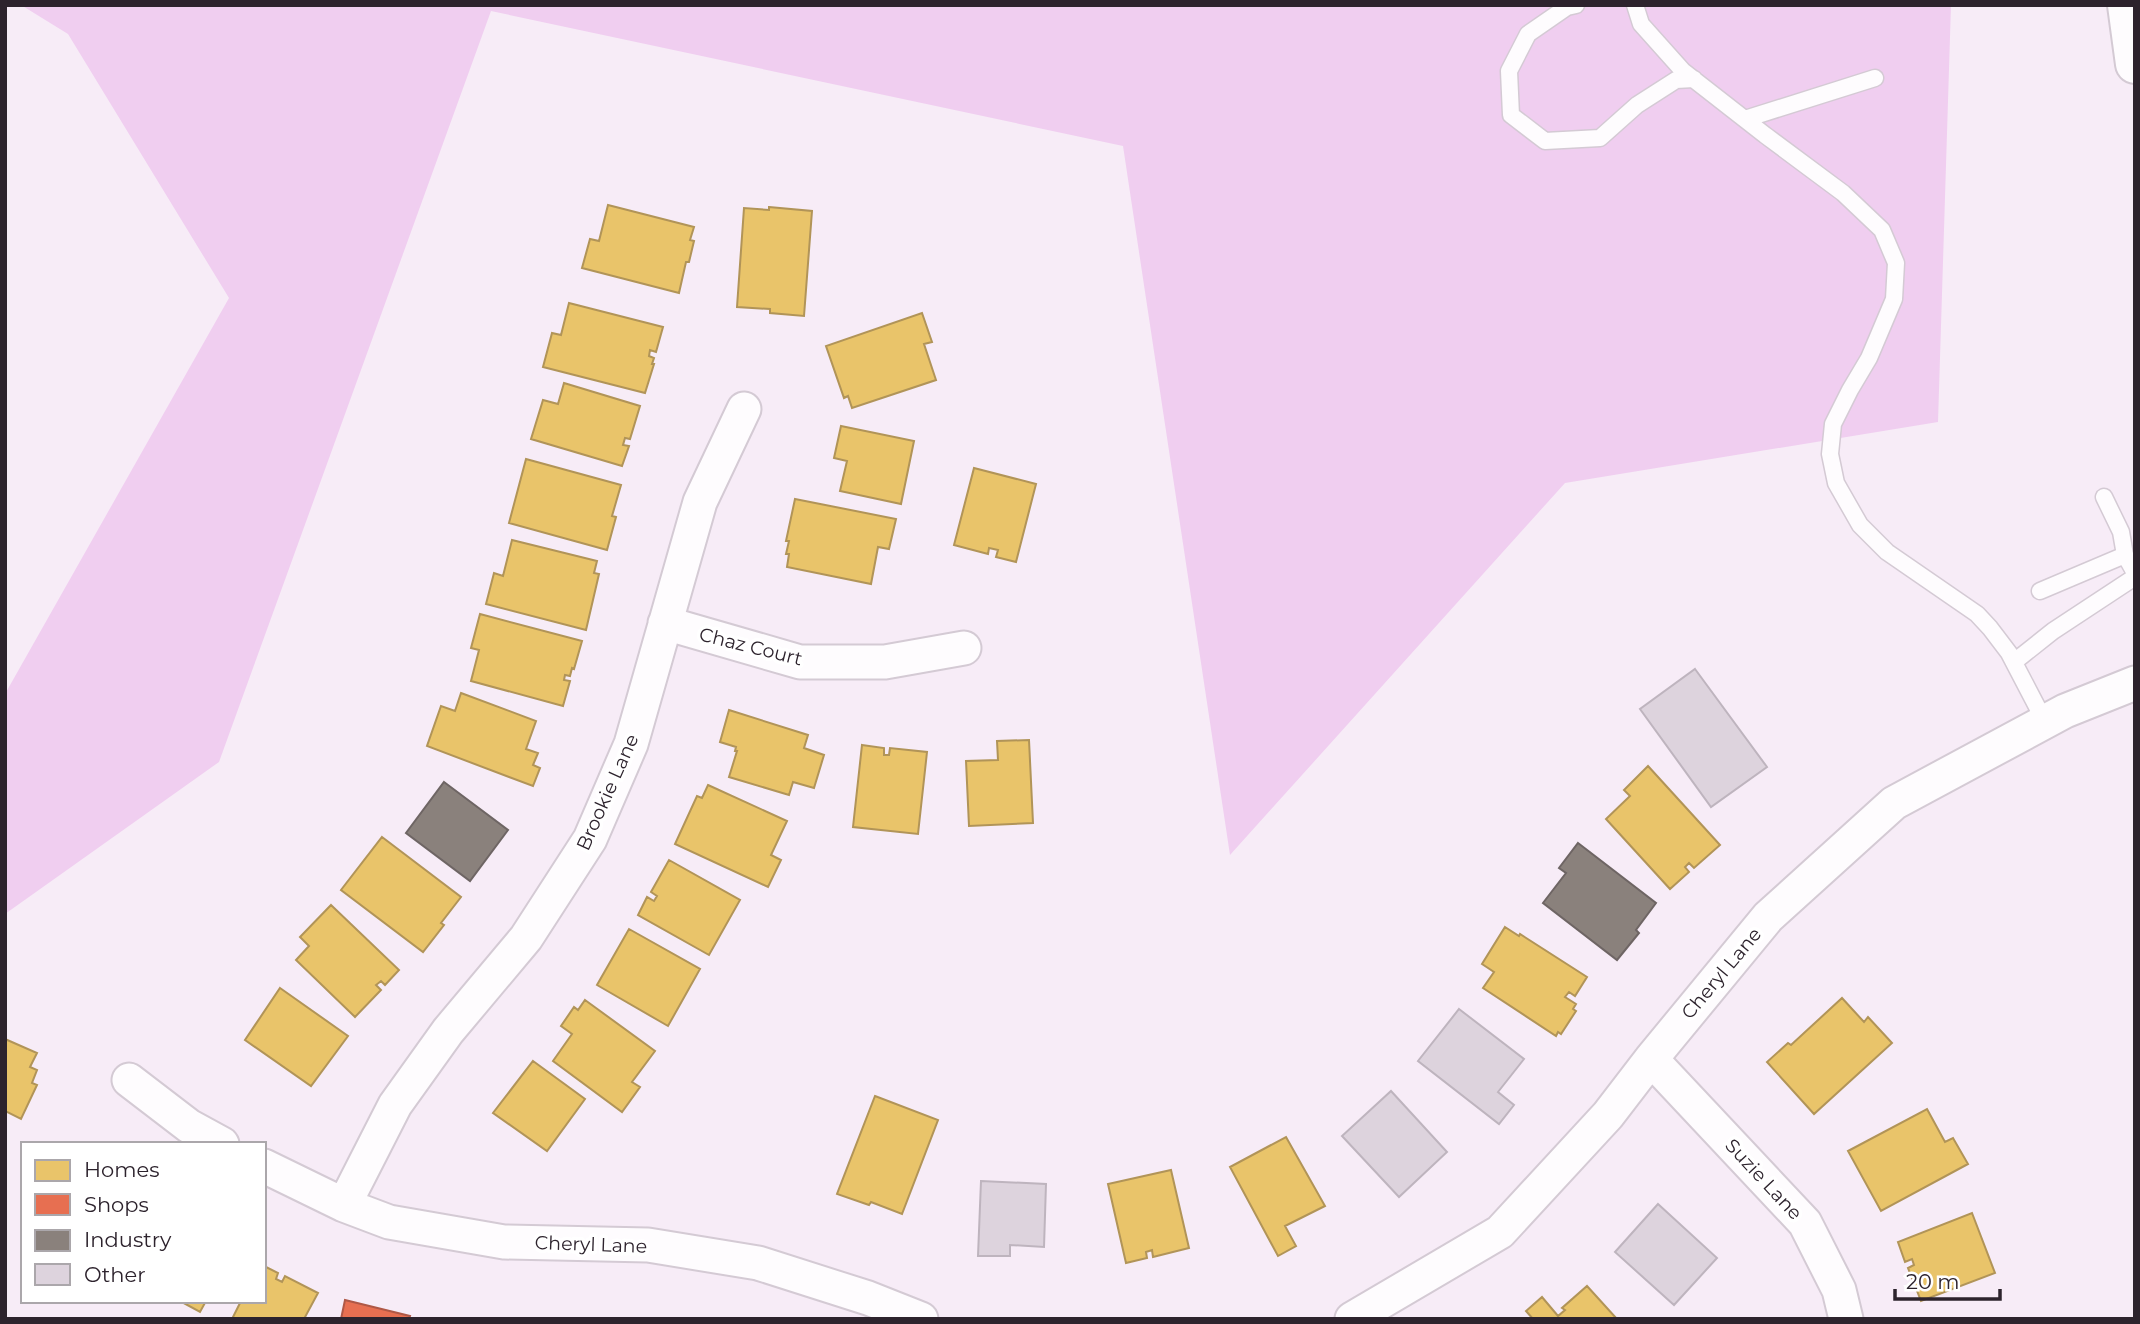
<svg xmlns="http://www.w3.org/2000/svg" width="2140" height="1324" viewBox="0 0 2140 1324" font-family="Montserrat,sans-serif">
<rect width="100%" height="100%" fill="#f7ecf7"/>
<!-- green -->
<path fill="#f0cef0" d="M 21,5 L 1951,5 L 1938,422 L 1565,483 L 1230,855 L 1123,146 L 491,11 L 219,762 L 5,914 L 5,694 L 229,298 L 68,34 Z"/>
<!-- homes -->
<path fill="#e9c46a" stroke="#b19458" stroke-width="2" d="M 608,205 L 694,227 L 690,240 L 694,241 L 689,262 L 686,262 L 679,293 L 582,268 L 590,239 L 599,241 Z
M 769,207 L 812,211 L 804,316 L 770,313 L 770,309 L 737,307 L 744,208 L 769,210 Z
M 569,303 L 663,327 L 656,352 L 650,350 L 649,356 L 654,358 L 652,364 L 654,364 L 645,393 L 543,367 L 552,333 L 561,335 Z
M 922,313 L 932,342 L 924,344 L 936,380 L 852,408 L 848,396 L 844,398 L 826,346 Z
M 564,383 L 640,406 L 630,439 L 625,438 L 623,445 L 629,446 L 622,466 L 531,439 L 543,400 L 558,404 Z
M 841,426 L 914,441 L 901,504 L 840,491 L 847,461 L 834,458 Z
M 526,459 L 621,485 L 612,516 L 616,517 L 607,550 L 509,523 Z
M 974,468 L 1036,484 L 1016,562 L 996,557 L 998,550 L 989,548 L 988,554 L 954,545 Z
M 795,499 L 896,519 L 889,549 L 878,547 L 871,584 L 787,567 L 789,554 L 786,554 L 789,541 L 786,541 Z
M 512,540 L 597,561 L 594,573 L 599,574 L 586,630 L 486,604 L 494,573 L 503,576 Z
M 480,614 L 582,641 L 574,669 L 572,668 L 570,676 L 565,675 L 564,680 L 570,681 L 563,706 L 471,681 L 479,650 L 471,648 Z
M 461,693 L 536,721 L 526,749 L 538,753 L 533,765 L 540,768 L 533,786 L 427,746 L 441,706 L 455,711 Z
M 729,710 L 808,735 L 804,748 L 824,755 L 814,788 L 793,782 L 789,795 L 729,777 L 737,751 L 735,751 L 736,747 L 720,742 Z
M 1029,740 L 1033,823 L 969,826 L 966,761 L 998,760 L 997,741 Z
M 862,745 L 884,748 L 884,755 L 889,755 L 890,748 L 927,752 L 918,834 L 853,827 Z
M 1648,766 L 1720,845 L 1694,868 L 1689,863 L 1685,867 L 1689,872 L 1670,889 L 1606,819 L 1630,796 L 1624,790 Z
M 708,785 L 787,821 L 771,855 L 781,860 L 768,887 L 675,844 L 697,796 L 702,798 Z
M 382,837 L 461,897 L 441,923 L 444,925 L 423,952 L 341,890 Z
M 669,860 L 740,900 L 709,955 L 638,915 L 647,897 L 654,901 L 657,896 L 651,892 Z
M 331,905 L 399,970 L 385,985 L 381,981 L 376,985 L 381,990 L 355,1017 L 296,960 L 309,946 L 300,937 Z
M 1505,927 L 1519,936 L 1520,934 L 1587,977 L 1575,996 L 1569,992 L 1565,997 L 1576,1004 L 1573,1009 L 1576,1011 L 1561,1034 L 1558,1032 L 1556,1036 L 1483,988 L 1494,972 L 1482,964 Z
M 629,929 L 700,969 L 668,1026 L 597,985 Z
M 280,988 L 348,1036 L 311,1086 L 245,1040 Z
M 1842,998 L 1864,1022 L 1868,1017 L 1892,1043 L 1814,1114 L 1767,1062 L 1788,1043 L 1791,1045 Z
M 585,1000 L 655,1051 L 632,1082 L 640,1087 L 622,1112 L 553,1061 L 572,1034 L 561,1026 L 574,1007 L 578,1010 Z
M 5,1039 L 37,1053 L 30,1067 L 37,1070 L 32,1083 L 37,1085 L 21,1119 L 5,1111 Z
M 533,1061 L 585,1099 L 547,1151 L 493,1113 Z
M 875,1096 L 938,1120 L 902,1214 L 871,1202 L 869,1205 L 837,1194 Z
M 1927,1109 L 1945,1142 L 1953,1138 L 1968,1164 L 1881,1211 L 1848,1151 Z
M 1286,1137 L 1325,1206 L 1285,1226 L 1296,1246 L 1278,1256 L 1230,1167 Z
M 1171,1170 L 1189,1248 L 1153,1257 L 1152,1250 L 1146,1252 L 1147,1258 L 1126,1263 L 1108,1184 Z
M 1972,1213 L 1995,1273 L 1921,1301 L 1908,1268 L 1914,1265 L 1912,1259 L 1905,1262 L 1898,1242 Z
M 264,1266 L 278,1273 L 276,1279 L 282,1282 L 285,1276 L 318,1293 L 304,1319 L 232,1319 L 241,1301 L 264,1301 Z
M 1587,1286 L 1617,1319 L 1533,1319 L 1526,1311 L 1542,1297 L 1558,1316 L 1565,1310 L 1562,1308 Z
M 180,1301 L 206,1301 L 200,1312 Z"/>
<!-- shops -->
<path fill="#e76f51" stroke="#af5846" stroke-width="2" d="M 345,1300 L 410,1316 L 409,1319 L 341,1319 Z"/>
<!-- industry -->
<path fill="#8a817c" stroke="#6e6564" stroke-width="2" d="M 444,782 L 508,830 L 470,881 L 406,833 Z
M 1578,843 L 1656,903 L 1636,930 L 1639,933 L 1617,960 L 1543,903 L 1566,873 L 1559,868 Z"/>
<!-- building -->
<path fill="#ddd3dd" stroke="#beb4be" stroke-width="2" d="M 1695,669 L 1767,767 L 1711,807 L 1640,709 Z
M 1459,1009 L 1524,1059 L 1498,1092 L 1514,1105 L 1499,1124 L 1418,1061 Z
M 1391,1091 L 1447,1152 L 1399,1197 L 1342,1136 Z
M 981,1181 L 1046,1184 L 1044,1247 L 1010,1245 L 1010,1256 L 978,1256 Z
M 1658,1204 L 1717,1258 L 1674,1305 L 1615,1252 Z"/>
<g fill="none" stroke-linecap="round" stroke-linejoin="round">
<defs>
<path id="lane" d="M 1576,5 L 1567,7 L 1528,34 L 1509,71 L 1511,115 L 1545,141 L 1600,138 L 1637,105 L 1676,80 L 1694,79
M 1635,5 L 1641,24 L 1683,71 L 1765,135 L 1843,193 L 1882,230 L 1896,263 L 1894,299 L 1869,358 L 1850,390 L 1833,424 L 1830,454 L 1836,483 L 1860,525 L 1887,552 L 1977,614 L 1990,628 L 2009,653 L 2045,722
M 1745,119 L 1875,78
M 2104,497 L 2121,532 L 2125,555
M 2040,591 L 2125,555 L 2135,573
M 2014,662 L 2053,631 L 2135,577"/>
<path id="street" d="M 665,623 L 800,662 L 885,662 L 964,648
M 1651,1059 L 1805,1223 L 1839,1290 L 1846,1319
M 129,1080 L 189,1126 L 222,1144
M 264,1166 L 344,1205 L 389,1222 L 504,1242 L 648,1245 L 758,1263 L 868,1298 L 921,1319
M 344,1205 L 395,1105 L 448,1031 L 526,938 L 590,839 L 631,744 L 700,502 L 744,409
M 1352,1319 L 1500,1232 L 1608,1115 L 1651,1059 L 1768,917 L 1894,803 L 2065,711 L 2135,683"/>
<path id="secondary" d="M 2127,5 L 2135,64"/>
</defs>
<!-- lane casing -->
<use href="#lane" stroke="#d4cad4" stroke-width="19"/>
<!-- street casing -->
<use href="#street" stroke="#d4cad4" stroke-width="37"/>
<!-- secondary casing -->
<use href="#secondary" stroke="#d4cad4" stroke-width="42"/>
<!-- lane -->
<use href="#lane" stroke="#fefcfe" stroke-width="16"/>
<!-- street -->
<use href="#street" stroke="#fefcfe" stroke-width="33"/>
<!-- secondary -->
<use href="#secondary" stroke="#fefcfe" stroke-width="38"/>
</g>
<g text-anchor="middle" stroke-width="7" stroke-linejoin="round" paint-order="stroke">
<!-- street labels -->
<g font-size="19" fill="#2d232d" stroke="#fff">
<text transform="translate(751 646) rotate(14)" y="7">Chaz Court</text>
<text transform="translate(607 792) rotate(-66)" y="7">Brookie Lane</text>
<text transform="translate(1721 973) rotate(-50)" y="7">Cheryl Lane</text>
<text transform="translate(1764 1179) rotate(47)" y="7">Suzie Lane</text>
<text transform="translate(591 1244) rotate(2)" y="7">Cheryl Lane</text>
</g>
</g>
<!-- border -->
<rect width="2140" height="1324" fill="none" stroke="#2d232d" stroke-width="14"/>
<!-- legend -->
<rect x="21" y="1142" width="245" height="161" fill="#ffffff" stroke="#aba7ab" stroke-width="2"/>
<rect x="35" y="1160" width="35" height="21" fill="#e9c46a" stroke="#aba7ab" stroke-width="2"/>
<text x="84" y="1177" font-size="21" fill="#2d232d">Homes</text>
<rect x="35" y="1194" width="35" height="21" fill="#e76f51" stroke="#aba7ab" stroke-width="2"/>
<text x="84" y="1212" font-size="21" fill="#2d232d">Shops</text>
<rect x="35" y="1230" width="35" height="21" fill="#8a817c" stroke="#aba7ab" stroke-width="2"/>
<text x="84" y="1247" font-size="21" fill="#2d232d">Industry</text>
<rect x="35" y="1264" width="35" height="21" fill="#ddd3dd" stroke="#aba7ab" stroke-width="2"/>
<text x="84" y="1282" font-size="21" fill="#2d232d">Other</text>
<!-- scale -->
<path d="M1895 1289v10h105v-10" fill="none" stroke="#2d232d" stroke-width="3.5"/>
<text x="1906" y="1289" font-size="21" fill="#2d232d" stroke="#ffffff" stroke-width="5" paint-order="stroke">20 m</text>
</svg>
